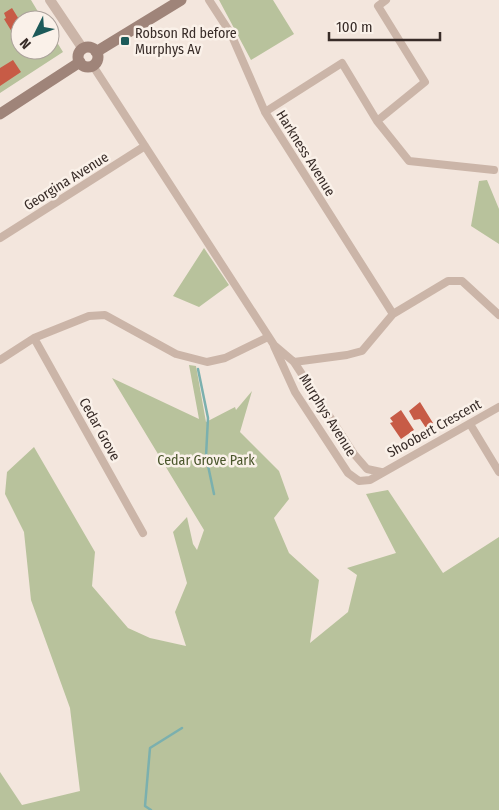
<svg xmlns="http://www.w3.org/2000/svg" width="499" height="810" viewBox="0 0 499 810" font-family="'Fira Sans Condensed',sans-serif">
<rect width="100%" height="100%" fill="#f3e6dd"/>
<!-- green -->
<path fill="#b8c29c" d="M 0,0 L 31,0 L 43,20 L 20,20 L 20,50 L 50,50 L 50,31 L 63,52 L 0,93 Z
M 219,0 L 273,0 L 294,34 L 251,60 Z
M 487,180 L 499,209 L 499,244 L 471,226 L 479,181 Z
M 204,248 L 229,285 L 199,307 L 173,296 Z
M 189,365 L 196,366 L 206,422 L 235,407 L 236,410 L 252,391 L 240,432 L 279,471 L 289,499 L 274,518 L 289,553 L 319,580 L 310,643 L 348,612 L 357,575 L 347,568 L 396,553 L 366,494 L 388,490 L 443,573 L 499,537 L 499,810 L 0,810 L 0,772 L 22,805 L 80,791 L 70,708 L 31,600 L 24,532 L 5,494 L 7,472 L 34,447 L 95,552 L 92,586 L 128,628 L 150,638 L 186,646 L 175,612 L 187,583 L 173,532 L 187,517 L 193,544 L 197,550 L 204,530 L 112,378 L 199,419 Z"/>
<g fill="none" stroke-linecap="round" stroke-linejoin="round">
<!-- stream -->
<path stroke="#7bb0ae" stroke-width="2.5" d="M 198,369 L 208,418 L 206,456 L 214,494
M 151,810 L 145,806 L 150,748 L 182,728"/>
</g>
<!-- building -->
<path fill="#c75b46" d="M 12,8 L 20,21 L 20,45 L 4,19 L 6,18 L 4,13 Z
M 13,60 L 21,72 L 0,86 L 0,68 Z
M 420,402 L 433,423 L 426,428 L 420,419 L 414,420 L 409,411 Z
M 401,410 L 414,430 L 401,439 L 390,423 L 393,422 L 390,418 Z"/>
<g fill="none" stroke-linecap="round" stroke-linejoin="round">
<!-- minor -->
<path stroke="#cbb5a8" stroke-width="8" d="M 209,0 L 231,34 L 265,112 L 393,314
M 93,66 L 274,345 L 294,362 L 354,454 L 367,469 L 381,472
M 265,112 L 342,63 L 377,121 L 409,161 L 494,170
M 377,121 L 425,82 L 378,6 L 386,0
M 0,238 L 145,146
M 34,338 L 143,533
M 274,346 L 295,392 L 348,473 L 359,481 L 370,480 L 499,407
M 0,360 L 34,338 L 89,316 L 105,315 L 176,354 L 207,362 L 225,358 L 268,337
M 294,362 L 347,355 L 362,351 L 393,314 L 448,281 L 462,281 L 499,315
M 470,424 L 499,472"/>
<!-- tertiary -->
<path stroke="#cbb5a8" stroke-width="10" d="M 50,0 L 83,49"/>
<!-- secondary -->
<path stroke="#9f8479" stroke-width="11" d="M78 57a10 10 0 1 1 20 0a10 10 0 1 1-20 0Z
M 96,52 L 181,0
M 0,114 L 80,62"/>
</g>
<!-- markers -->
<rect fill="#1d5a59" stroke="#faf1e9" stroke-width="2" x="120" y="36" width="10" height="10" rx="2.5"/>
<g text-anchor="middle" stroke-width="5" stroke-linejoin="round" paint-order="stroke">
<!-- poi labels -->
<g font-size="14" fill="#382c28" stroke="#faf1e9" text-anchor="start">
<text x="135" y="38">Robson Rd before<tspan x="135" dy="16">Murphys Av</tspan></text>
</g>
<!-- street labels -->
<g font-size="14" fill="#382c28" stroke="#faf1e9">
<text transform="translate(306 153) rotate(58)" y="5">Harkness Avenue</text>
<text transform="translate(66 181) rotate(-32)" y="5">Georgina Avenue</text>
<text transform="translate(328 415) rotate(58)" y="5">Murphys Avenue</text>
<text transform="translate(434 428) rotate(-29)" y="5">Shoobert Crescent</text>
<text transform="translate(100 429) rotate(61)" y="5">Cedar Grove</text>
</g>
<!-- park labels -->
<g font-size="14" fill="#4a562c" stroke="#faf1e9">
<text x="206" y="465">Cedar Grove Park</text>
</g>
</g>
<!-- north arrow -->
<g transform="translate(35 35) rotate(228)"><circle r="24" fill="#faf1e9" stroke="#aca29c"/>
<path d="M0-4L9 19L0 12L-9 19Z" fill="#1d5a59"/>
<text y="-8" font-size="14" font-weight="bold" text-anchor="middle" fill="#382c28">N</text>
</g>
<!-- scale -->
<path d="M329 32v8h111v-8" fill="none" stroke="#382c28" stroke-width="2.5"/>
<text x="336" y="32" font-size="15" fill="#382c28" stroke="#faf1e9" stroke-width="4" paint-order="stroke">100 m</text>
</svg>
